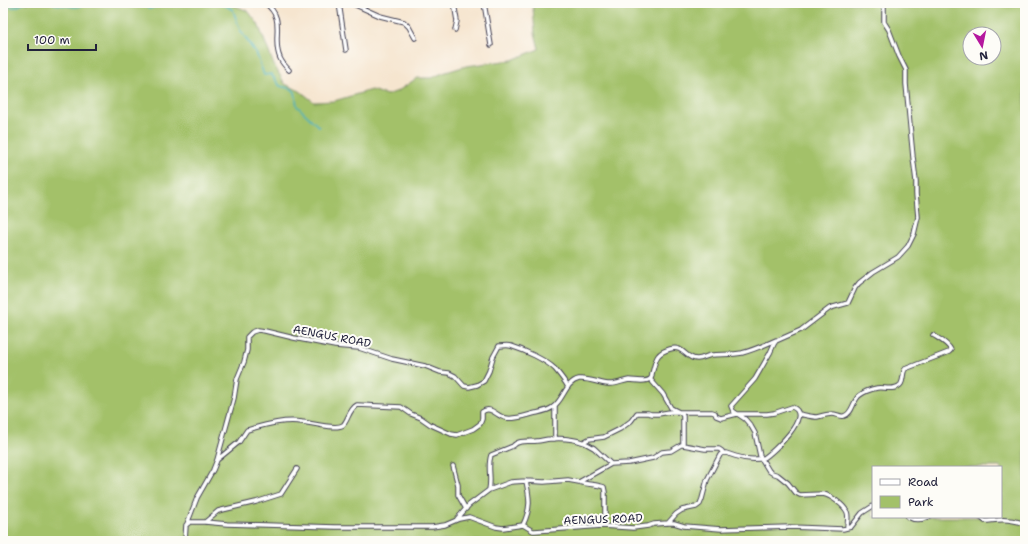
<svg xmlns="http://www.w3.org/2000/svg" width="1028" height="544" viewBox="0 0 1028 544" font-family="'Shantell Sans',sans-serif">
<rect width="100%" height="100%" fill="#fdfcf7"/>
<filter id="ink" filterUnits="userSpaceOnUse"><feTurbulence type="fractalNoise" baseFrequency=".025" numOctaves="2"/><feDisplacementMap in="SourceGraphic" scale="8" xChannelSelector="R" yChannelSelector="G"/><feConvolveMatrix kernelMatrix="1 2 1 2 8 2 1 2 1" color-interpolation-filters="sRGB"/></filter>
<filter id="wash" filterUnits="userSpaceOnUse"><feTurbulence type="fractalNoise" baseFrequency=".012" numOctaves="4" result="noise"/><feDisplacementMap in="SourceGraphic" scale="16" xChannelSelector="R" yChannelSelector="G"/><feGaussianBlur stdDeviation="0.9" result="paint"/><feColorMatrix in="noise" values="0 0 0 0 0 0 0 0 0 0 0 0 0 0 0 0 0 1.4 0 .05"/><feComposite in="paint" operator="in"/></filter>
<g filter="url(#wash)">
<rect width="100%" height="100%" fill="#f6e5cf"/>
<!-- green -->
<path fill="#a3c169" stroke="#627252" fill-rule="evenodd" d="M 3,3 L 228,3 L 248,11 L 258,24 L 274,65 L 285,84 L 300,91 L 314,102 L 334,101 L 371,90 L 387,95 L 398,91 L 417,78 L 431,78 L 443,73 L 466,66 L 512,60 L 539,49 L 535,33 L 533,8 L 531,3 L 1025,3 L 1025,541 L 3,541 ZM 970,34 L 994,34 L 994,58 L 970,58 ZM 873,467 L 1001,467 L 1001,517 L 873,517 Z"/>
<g fill="none" stroke-linecap="round" stroke-linejoin="round">
<!-- stream -->
<path stroke="#44b1c1" stroke-width="1.5" d="M 53,3 L 55,4 L 75,7 L 95,3
M 141,3 L 149,9 L 166,3
M 219,3 L 228,7 L 233,10 L 240,30 L 257,55 L 264,75 L 271,74 L 280,86 L 292,89 L 295,92 L 297,106 L 319,127
M 3,6 L 15,7 L 25,3"/>
</g>
</g>
<g filter="url(#ink)">
<g fill="none" stroke-linecap="round" stroke-linejoin="round">
<defs>
<path id="street" d="M 265,3 C 287,19 271,38 280,58 C 282,63 285,66 289,70
M 339,3 L 346,50
M 351,3 L 380,16 L 404,22 L 409,27 L 415,38
M 454,3 L 457,21 L 455,30
M 484,3 L 491,45
M 650,379 L 663,394 L 671,408 L 681,413 L 683,416 L 683,445 L 705,449 L 719,449 L 722,451 L 723,453
M 799,414 C 805,415 811,417 817,417 C 822,416 827,414 832,414 C 837,414 840,417 844,416 C 853,414 853,399 860,395 C 865,391 872,389 877,388 C 884,387 896,391 901,384 C 904,379 902,374 905,369 L 949,352 L 951,350 C 948,343 939,339 933,335
M 555,439 L 555,406
M 585,443 L 594,448 L 611,464
M 217,460 L 239,442 L 247,430 C 265,425 284,419 302,422 C 311,423 336,430 343,425 C 348,421 349,409 357,405 L 401,407 L 411,414 L 421,418 L 431,425 L 451,434 L 457,435 L 473,429 L 480,424 L 482,419 L 482,412 C 491,405 497,417 506,418 C 515,420 527,415 536,413 C 541,412 548,411 553,407 C 564,400 565,382 579,379 C 589,378 598,383 608,384 C 615,385 622,381 629,380 C 635,380 645,383 650,379 C 652,378 652,376 652,374 C 656,360 655,353 670,349 C 684,345 685,359 697,359 C 702,359 706,356 711,355 C 721,354 732,355 742,353 C 754,350 765,345 776,340
M 453,466 L 458,485 L 458,495 L 466,509
M 489,490 L 511,482 L 526,481 L 544,482 L 568,480 L 579,482
M 908,517 C 915,521 922,520 929,517
M 980,517 L 985,521 C 990,521 994,520 998,520 C 1008,519 1017,521 1025,524
M 457,519 L 469,505 L 489,490 C 492,478 487,467 491,455 L 513,446 C 519,439 529,442 537,441 C 541,441 546,439 550,439 C 561,438 574,439 585,443 L 585,441 L 589,439 L 604,437 L 620,429 L 631,421 L 637,413 L 648,413 L 651,414 L 658,414 L 670,412 L 712,412 L 715,413 L 716,416 L 721,418 L 737,414 L 767,414 L 774,413 L 792,407 C 814,415 773,452 764,458 C 755,460 744,459 735,456 C 732,455 729,454 726,453 C 722,453 722,453 720,455 L 707,480 L 702,499 L 700,504 L 696,507 L 682,510 L 676,514 L 668,523
M 205,522 L 218,511 L 256,502 L 281,494 L 297,469
M 187,524 L 197,498 L 213,470 L 217,460 L 234,398 L 237,379 L 244,362 L 247,350 L 247,337 L 252,332 L 258,330 L 265,331 L 294,338 L 335,346 L 359,348 L 392,359 L 425,366 L 440,372 L 449,373 L 455,376 L 464,386 L 469,387 L 477,385 L 484,381 L 489,371 L 493,357 L 499,346 C 503,346 507,345 511,346 C 524,350 546,360 555,369 C 560,375 565,381 568,387
M 523,525 C 531,508 530,499 526,481
M 602,526 L 605,513 L 605,492 L 604,487 C 596,484 588,485 579,482 L 611,464 L 629,463 L 653,458 L 662,452 L 671,451 L 681,445 L 683,445
M 847,528 C 847,523 849,517 847,512 C 844,505 830,495 823,494 L 800,495 L 796,493 L 788,483 L 778,475 L 772,473 L 769,471 L 760,456 L 755,433 L 751,426 L 745,419 L 733,411 L 731,406 L 755,379 L 770,353 L 774,344 L 776,341 L 801,330 L 830,308 L 848,303 L 855,288 L 859,283 L 873,272 L 898,257 L 908,246 L 914,234 L 918,217 L 916,194 L 916,181 L 913,157 L 906,84 L 906,70 L 899,56 L 889,30 L 884,22 L 884,3
M 185,541 L 186,525 L 190,522 L 205,522 L 227,524 L 335,527 L 432,527 L 445,525 L 459,519 L 469,517 L 496,527 L 503,528 L 523,525 L 533,531 L 535,531 L 602,526 L 633,528 L 648,526 L 654,524 L 668,523 L 674,523 L 684,526 L 721,529 L 790,527 L 843,529 L 851,527 L 862,513 L 873,506
M 248,541 L 260,540 L 332,541"/>
</defs>
<!-- street casing -->
<use href="#street" stroke="#423f51" stroke-width="5.5"/>
<!-- street -->
<use href="#street" stroke="#fff" stroke-width="3.5"/>
</g>
</g>
<g text-anchor="middle" stroke-width="4" stroke-linejoin="round" paint-order="stroke">
<!-- street labels -->
<g font-size="11" fill="#22223b" stroke="#fdfcf7">
<text transform="translate(332 336) rotate(11)" y="4">AENGUS ROAD</text>
<text transform="translate(603 519) rotate(-2)" y="4">AENGUS ROAD</text>
</g>
</g>
<!-- margin -->
<rect width="1028" height="544" fill="none" stroke="#fdfcf7" stroke-width="16"/>
<!-- legend -->
<rect x="872" y="466" width="130" height="52" fill="#fdfcf7" stroke="#a5a5ac"/>
<rect x="880" y="479" width="20" height="6" fill="#ffffff" stroke="#a5a5ac"/>
<text x="908" y="486" font-size="12" fill="#22223b">Road</text>
<rect x="880" y="496" width="20" height="12" fill="#a3c169" stroke="#a5a5ac"/>
<text x="908" y="506" font-size="12" fill="#22223b">Park</text>
<!-- north arrow -->
<g transform="translate(982 46) rotate(170)"><circle r="19" fill="#fdfcf7" stroke="#a5a5ac"/>
<path d="M0-3L7 15L0 10L-7 15Z" fill="#b5179e"/>
<text y="-6" font-size="11" font-weight="bold" text-anchor="middle" fill="#22223b">N</text>
</g>
<!-- scale -->
<path d="M28 44v6h68v-6" fill="none" stroke="#22223b" stroke-width="2"/>
<text x="34" y="44" font-size="12" fill="#22223b" stroke="#fdfcf7" stroke-width="3" paint-order="stroke">100 m</text>
</svg>
